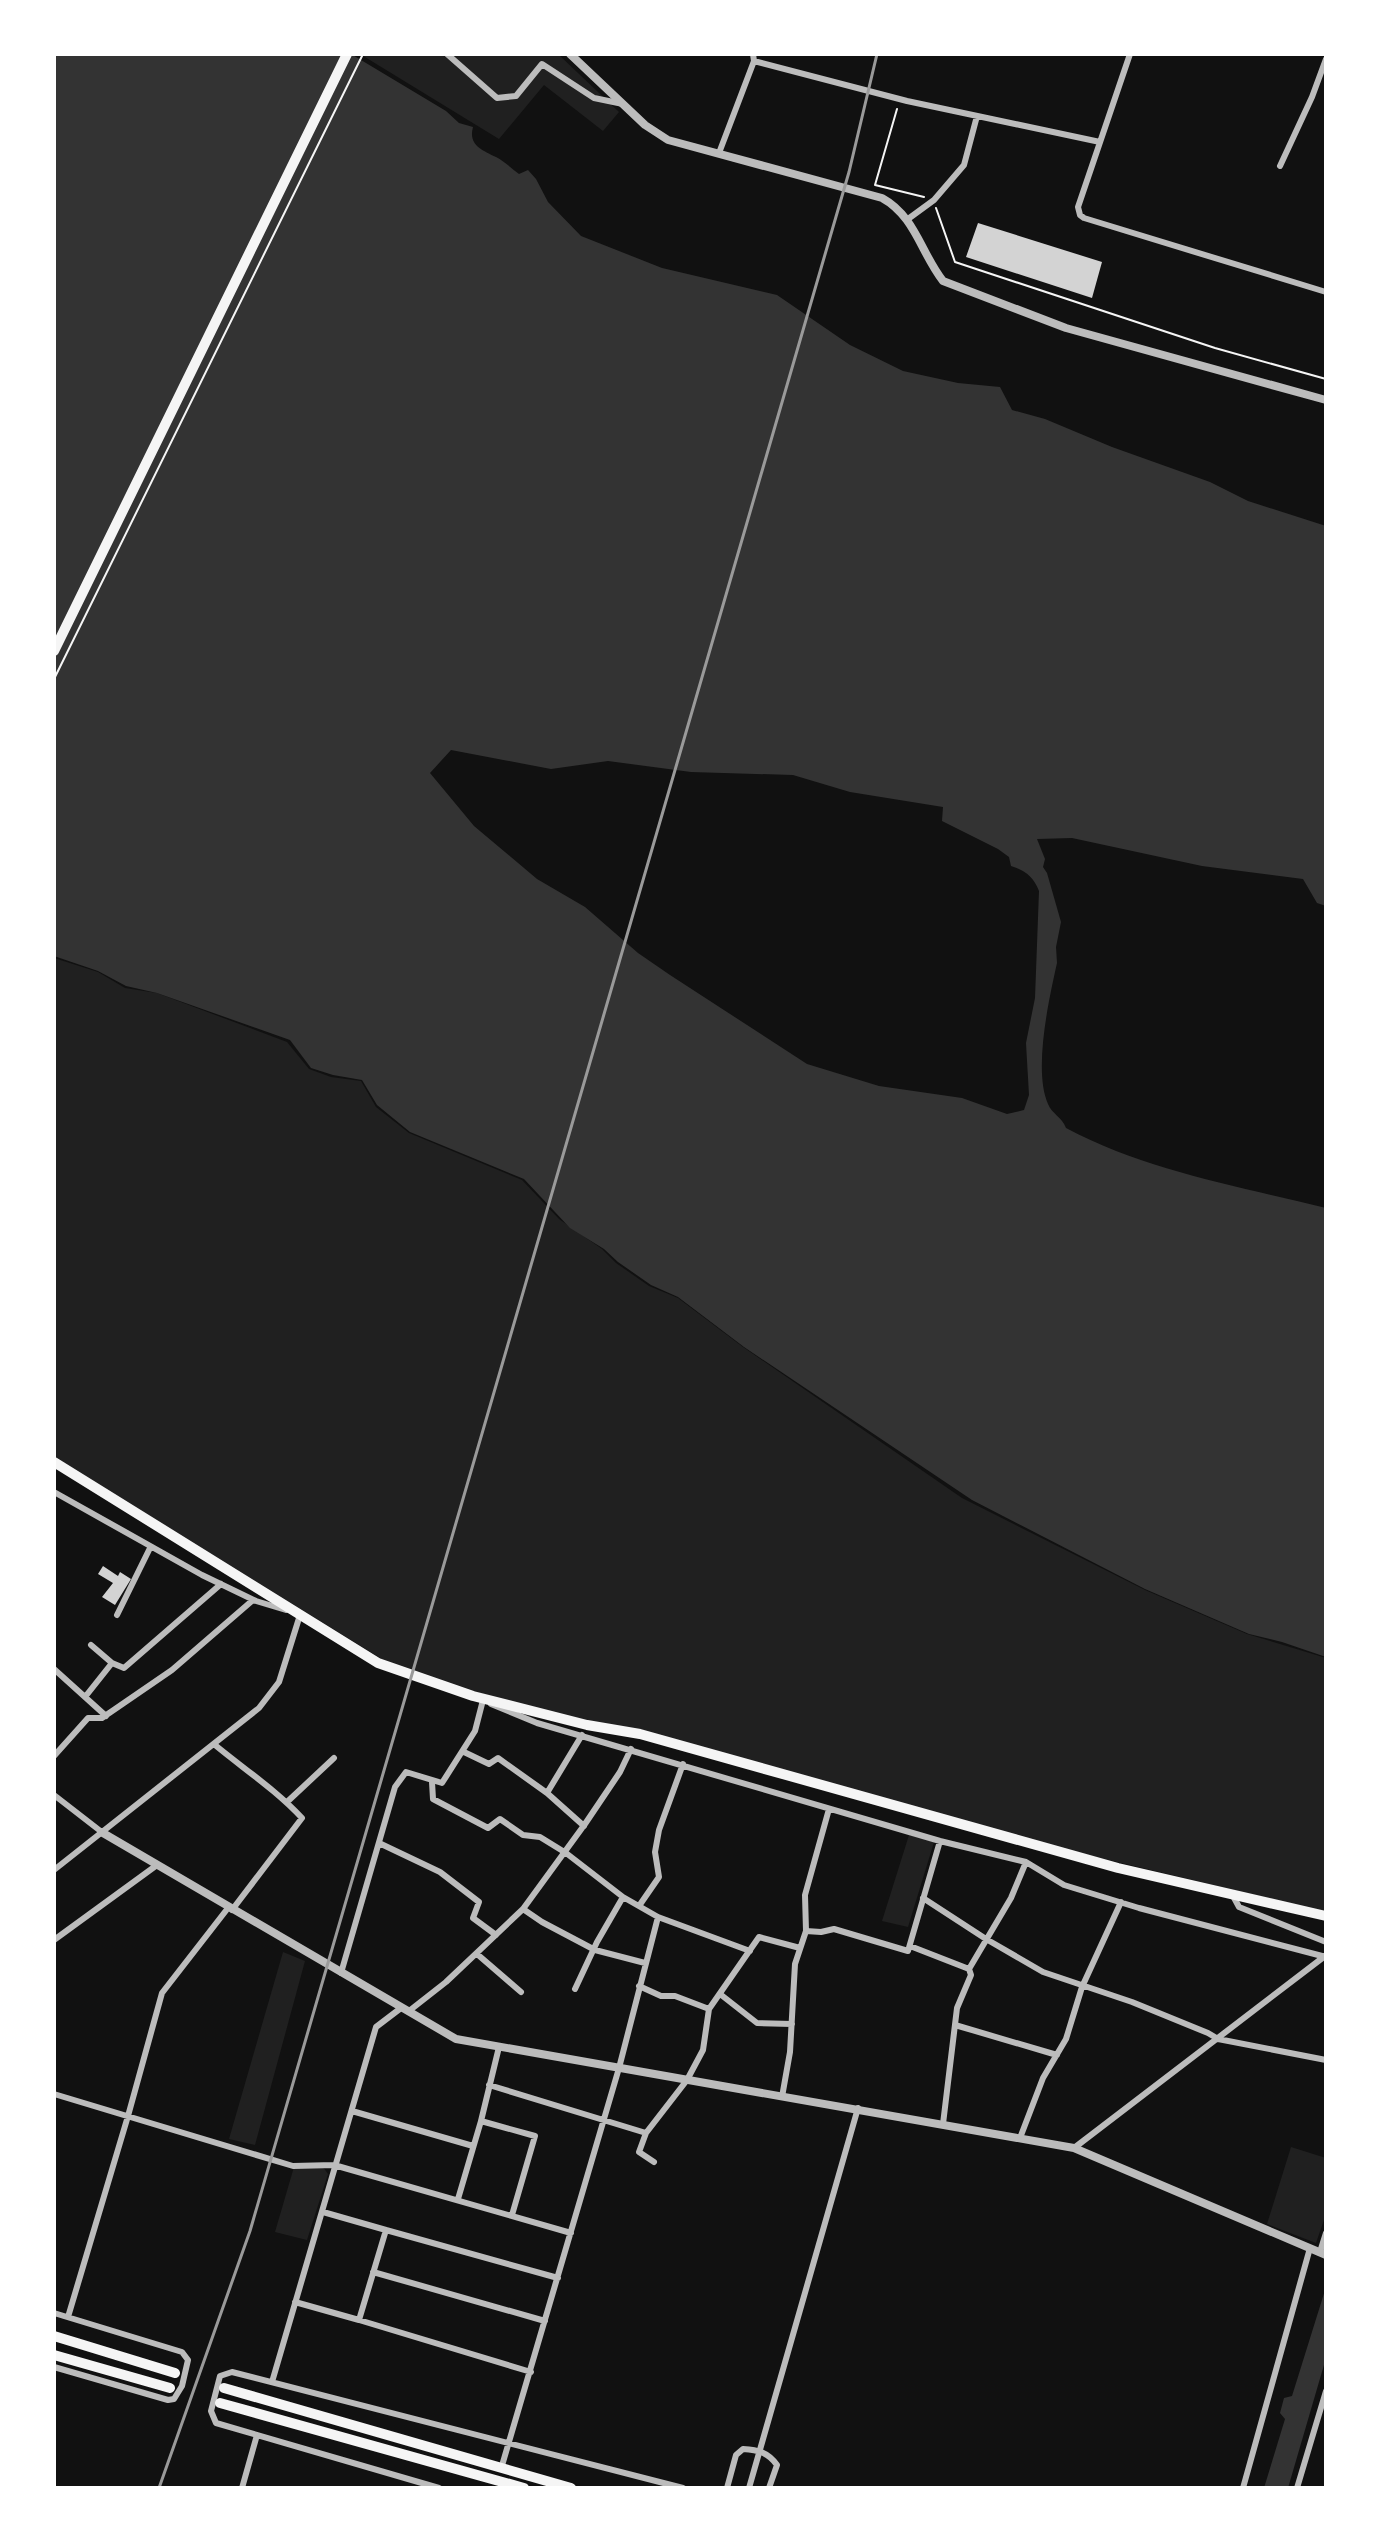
<svg xmlns="http://www.w3.org/2000/svg" width="1380" height="2542" viewBox="0 0 1380 2542" font-family="Spectral,serif">
<rect width="100%" height="100%" fill="#111"/>
<!-- green -->
<path fill="#202020" d="M 360,54 L 558,54 L 619,112 L 603,131 L 544,85 L 499,139 Z
M 54,958 L 98,972 L 125,988 L 157,993 L 287,1042 L 309,1069 L 331,1077 L 361,1081 L 376,1107 L 409,1133 L 522,1180 L 559,1219 L 602,1249 L 616,1263 L 649,1286 L 678,1298 L 743,1347 L 962,1498 L 1145,1590 L 1247,1634 L 1326,1658 L 1326,1912 L 1084,1854 L 492,1697 L 382,1659 L 54,1457 Z
M 909,1835 L 934,1842 L 908,1927 L 882,1921 Z
M 283,1952 L 305,1961 L 255,2145 L 229,2139 Z
M 1291,2147 L 1326,2158 L 1326,2214 L 1316,2243 L 1267,2224 Z
M 294,2167 L 323,2167 L 328,2174 L 307,2240 L 275,2232 Z"/>
<!-- water -->
<path fill="#333" fill-rule="evenodd" d="M 54,54 L 351,54 L 446,111 L 459,123 L 473,127 C 468,145 482,150 496,157 C 504,161 511,168 519,174 L 528,170 L 536,179 L 548,202 L 581,236 L 662,268 L 777,295 L 850,345 L 903,371 L 958,383 L 1000,387 L 1012,410 L 1045,419 L 1112,447 L 1210,482 L 1248,501 L 1326,526 L 1326,906 L 1317,903 L 1303,879 L 1202,866 L 1072,838 L 1037,839 L 1045,859 L 1043,867 L 1047,873 L 1061,922 L 1056,947 L 1057,963 C 1049,999 1033,1070 1048,1104 C 1052,1114 1062,1117 1066,1128 C 1147,1171 1238,1186 1326,1208 L 1326,1657 L 1282,1642 L 1249,1634 L 1145,1589 L 972,1500 L 744,1347 L 678,1297 L 651,1285 L 618,1262 L 604,1249 L 570,1228 L 524,1179 L 410,1132 L 377,1105 L 362,1080 L 333,1075 L 311,1068 L 290,1040 L 157,993 L 126,986 L 98,971 L 54,956 ZM 451,750 L 551,769 L 608,761 L 691,772 L 793,775 L 850,792 L 943,807 L 942,821 L 998,849 L 1009,857 L 1011,866 C 1025,870 1034,877 1039,891 L 1035,998 L 1026,1043 L 1029,1095 L 1024,1110 L 1007,1114 L 962,1098 L 879,1086 L 807,1064 L 670,975 L 638,953 L 585,907 L 537,879 L 474,826 L 430,773 Z
M 1326,2287 L 1326,2358 L 1288,2488 L 1264,2488 L 1285,2419 L 1280,2413 L 1284,2398 L 1292,2396 Z"/>
<!-- building -->
<path fill="#d3d3d3" d="M 978,223 L 1102,262 L 1092,298 L 966,257 Z
M 103,1566 L 118,1576 L 120,1572 L 131,1579 L 115,1605 L 102,1597 L 113,1583 L 98,1574 Z"/>
<g fill="none" stroke-linecap="round" stroke-linejoin="round">
<!-- path -->
<path stroke="#f5f5f5" stroke-width="2" d="M 897,109 L 875,185 L 924,197
M 936,208 L 955,262 L 1215,348 L 1326,379
M 54,679 L 363,54"/>
<!-- minor -->
<path stroke="#bcbcbc" stroke-width="6" d="M 447,54 L 497,98 L 516,96 L 542,64 L 594,98 L 623,104
M 1130,54 L 1078,207 L 1080,215 L 1084,218 L 1326,292
M 754,61 L 907,101 L 1100,142
M 719,153 L 754,61 L 753,54
M 1280,166 L 1312,97 L 1326,59
M 908,219 L 934,200 L 964,165 L 977,116
M 54,1492 L 202,1575 L 256,1601 L 286,1610
M 117,1615 L 150,1548
M 112,1663 L 124,1668 L 221,1584
M 54,1669 L 106,1716
M 85,1697 L 112,1663 L 91,1645
M 491,1704 L 537,1723 L 940,1841 L 1026,1862 L 1064,1885 L 1139,1908 L 1326,1957
M 215,1745 C 244,1769 276,1790 302,1818 L 232,1910
M 464,1752 L 489,1764 L 498,1758 L 547,1793 L 584,1826
M 54,1756 L 88,1718 L 102,1718 L 172,1670 L 253,1600
M 432,1782 L 433,1799 L 488,1828 L 500,1819 L 523,1835 L 540,1837 L 566,1853 L 623,1897 L 658,1917 L 750,1951
M 547,1793 L 582,1735
M 54,1795 L 103,1833
M 287,1802 L 334,1758
M 379,1843 L 440,1872 L 479,1902 L 473,1918 L 496,1935
M 54,1870 L 259,1708 L 279,1682 L 300,1615
M 1232,1894 L 1239,1907 L 1326,1942
M 923,1898 L 986,1939 L 1043,1972 L 1132,2002 L 1208,2033 L 1218,2039 L 1326,2060
M 639,1906 L 659,1877 L 655,1852 L 659,1830 L 683,1764
M 523,1909 L 542,1922 L 595,1950 L 645,1963
M 806,1931 L 821,1932 L 834,1929 L 908,1951 L 940,1841
M 54,1940 L 157,1865
M 910,1946 L 969,1969
M 477,1954 L 521,1992
M 341,1973 L 395,1787 L 406,1772 L 442,1783 L 475,1731 L 483,1700
M 639,1986 L 661,1996 L 675,1996 L 709,2009
M 575,1989 L 597,1942 L 623,1897
M 720,1994 L 757,2023 L 792,2024
M 409,2011 L 446,1982 L 523,1909 L 585,1824 L 620,1772 L 631,1749
M 955,2025 L 1057,2055
M 489,2085 L 646,2133
M 54,2094 L 293,2166 L 334,2165 L 571,2233
M 782,2097 L 790,2052 L 795,1964 L 806,1931 L 805,1895 L 829,1809
M 352,2111 L 473,2146
M 481,2121 L 499,2047
M 943,2124 L 957,2008 L 971,1975 L 969,1969 L 1011,1898 L 1026,1862
M 1020,2138 L 1043,2078 L 1066,2039 L 1082,1987 L 1121,1902
M 1074,2148 L 1325,1956
M 654,2162 L 639,2152 L 646,2133 L 687,2080 L 703,2050 L 709,2009 L 759,1937 L 800,1948
M 458,2199 L 481,2121 L 535,2136 L 512,2215
M 323,2212 L 386,2230
M 1320,2252 L 1326,2233
M 373,2272 L 545,2321
M 295,2302 L 359,2320
M 54,2313 L 182,2352 L 188,2360 L 182,2386 L 174,2399 L 168,2400 L 54,2367
M 68,2317 L 128,2116 L 162,1993 L 228,1908
M 531,2372 L 359,2320 L 386,2230 L 558,2278
M 272,2382 L 376,2027 L 401,2008
M 501,2469 L 619,2068 L 658,1917
M 242,2488 L 257,2435
M 439,2488 L 216,2423 L 211,2411 L 220,2376 L 232,2372 L 683,2488
M 727,2488 L 736,2455 L 743,2449 C 758,2450 768,2452 777,2465 L 769,2488
M 749,2488 L 858,2108
M 1243,2488 L 1310,2248
M 1297,2488 L 1326,2391"/>
<!-- tertiary -->
<path stroke="#bcbcbc" stroke-width="8" d="M 570,54 L 645,125 L 668,140 L 882,198 C 915,216 921,253 943,281 L 1066,328 L 1326,400
M 103,1833 L 456,2039 L 1074,2148 L 1326,2255"/>
<!-- primary -->
<path stroke="#f5f5f5" stroke-width="10" d="M 54,651 L 347,54
M 54,1462 L 378,1663 L 473,1696 L 587,1725 L 640,1734 L 1118,1868 L 1326,1916
M 54,2336 L 175,2373
M 54,2355 L 170,2388
M 224,2388 L 571,2488
M 220,2403 L 524,2488"/>
<!-- rail -->
<path stroke="#9a9a9a" stroke-width="3" d="M 159,2488 L 250,2231 L 849,172 L 877,54"/>
</g>
<!-- border -->
<rect width="1380" height="2542" fill="none" stroke="#ffffff" stroke-width="112"/>
</svg>
